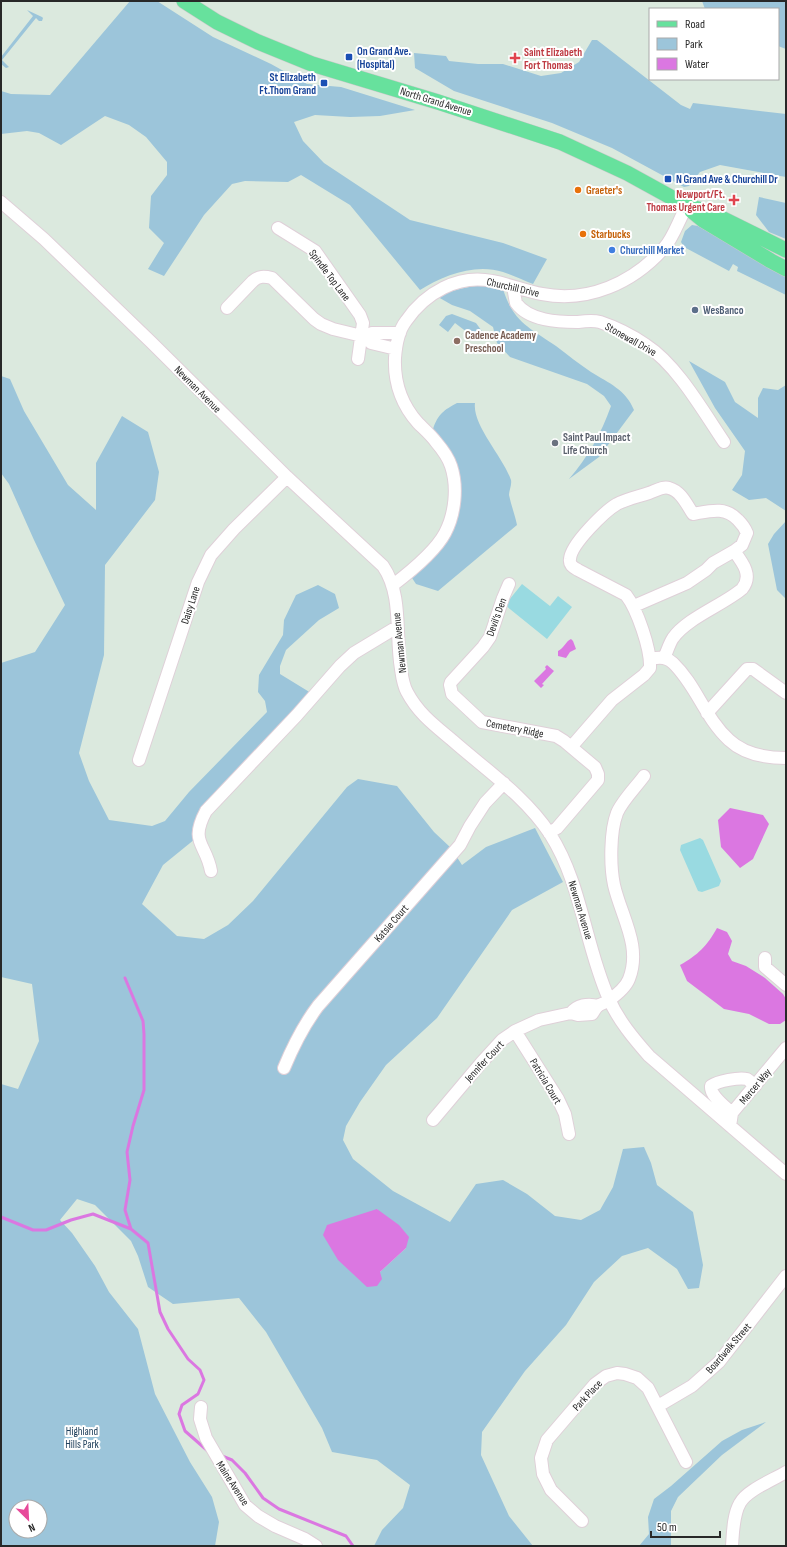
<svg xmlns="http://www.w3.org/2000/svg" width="787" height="1547" viewBox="0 0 787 1547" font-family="'Sofia Sans Condensed',sans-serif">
<rect width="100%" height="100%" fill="#dbe9de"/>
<!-- green -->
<path fill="#9cc5da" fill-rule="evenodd" d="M 130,1 L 157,1 L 213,37 L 271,64 L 307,84 L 341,87 L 415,110 L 380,116 L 350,117 L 315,115 L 294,122 L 303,141 L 324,163 L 410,220 L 503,243 L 547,259 L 533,284 C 523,280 513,275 503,272 C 476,263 443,275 420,290 L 350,205 L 301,175 L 288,182 L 245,181 L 232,184 L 204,215 L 164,276 L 148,269 L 164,243 L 149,228 L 151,196 L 167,175 L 167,162 L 146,137 L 129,125 L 105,116 L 61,145 L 39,133 L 27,131 L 1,134 L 1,91 L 11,94 L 50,95 Z
M 702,1 L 786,1 L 786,49 L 778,46 L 778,9 L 705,9 Z
M 27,10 L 42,17 L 43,18 L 42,21 L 39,21 L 36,18 L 2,60 L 9,67 L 6,68 L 1,64 L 1,57 L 33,16 Z
M 592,40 L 597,40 L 681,105 L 690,109 L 693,103 L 786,114 L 786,177 L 720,165 L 700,172 L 689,186 L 684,187 L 612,148 L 552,123 L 454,91 L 415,68 L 414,53 L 446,56 L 449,61 L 478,64 L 503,64 L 541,76 L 561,73 L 579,62 Z
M 759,197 L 786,203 L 786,239 L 769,232 L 756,215 Z
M 692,225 L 698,226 L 786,277 L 786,295 L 737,271 L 738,267 L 733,264 L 729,271 L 684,247 L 681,242 L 685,231 Z
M 484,285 L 503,289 C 513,322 530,328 556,346 C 568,355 579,364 591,372 C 609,383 626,390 634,410 L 599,457 L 569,479 C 588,457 601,434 611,406 L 604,396 L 587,384 L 510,357 L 497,343 L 493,327 L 470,311 L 452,305 L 438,297 C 454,289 467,287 484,285 Z
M 452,314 L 476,323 L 484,334 L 476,339 L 455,323 L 448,332 L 439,325 L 446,316 Z
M 689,361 L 725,382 L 735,402 L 758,418 L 758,398 L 763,388 L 778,390 L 786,385 L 786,511 L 766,498 L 749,500 L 732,490 L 742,475 L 745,451 L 715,408 Z
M 1,376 L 10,379 L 24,411 L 68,485 L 96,510 L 96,463 L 122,416 L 148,432 L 159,472 L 155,500 L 105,565 L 104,655 L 79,753 L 89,781 L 109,820 L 152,826 L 165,821 L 189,792 L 267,712 L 265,701 L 258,692 L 259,675 L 283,635 L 284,620 L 296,595 L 318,585 L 335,594 L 339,608 L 319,620 L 286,650 L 280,666 L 280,674 L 311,693 L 235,775 L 195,839 L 163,865 L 142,904 L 177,936 L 204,939 L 228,925 L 253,901 L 347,787 L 358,779 L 397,786 L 434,832 L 451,848 L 462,865 L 486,847 L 535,828 L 563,882 L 512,910 L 437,1018 L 386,1065 L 360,1102 L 346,1126 L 343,1140 L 353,1159 L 393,1191 L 450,1222 L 476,1184 L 503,1180 L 527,1194 L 555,1216 L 581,1220 L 600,1210 L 613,1187 L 623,1149 L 644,1147 L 651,1163 L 657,1185 L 693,1212 L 703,1265 L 699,1288 L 688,1289 L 677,1269 L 648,1248 L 622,1256 L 594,1282 L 566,1325 L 525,1371 L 482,1432 L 481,1455 L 509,1516 L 533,1546 L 374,1546 L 382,1530 L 403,1508 L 410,1485 L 377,1460 L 332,1452 L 322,1428 L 266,1332 L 239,1298 L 173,1304 L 148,1287 L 138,1256 L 131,1241 L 95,1205 L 77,1199 L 60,1220 L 72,1233 L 95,1266 L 109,1292 L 138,1329 L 155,1394 L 190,1462 L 212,1497 L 219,1522 L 215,1546 L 1,1546 L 1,1084 L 18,1089 L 39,1041 L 32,984 L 1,977 L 1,663 L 35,652 L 65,605 L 34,540 L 9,484 L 1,473 ZM 377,1209 L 406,1248 L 380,1272 ZM 16,1507 L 40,1507 L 40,1531 L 16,1531 Z
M 457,403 L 475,403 C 472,425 503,457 511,480 C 512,485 509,490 509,495 C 511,505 515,515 517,525 L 438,591 L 416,584 L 412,578 C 427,565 443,551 452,533 C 455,529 455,523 457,518 C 466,485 457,454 433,429 C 438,414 444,410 457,403 Z
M 786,521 L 786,599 L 777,590 L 768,544 L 774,534 Z
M 766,1422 L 722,1455 L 678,1497 L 671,1511 L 671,1546 L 639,1546 L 649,1534 L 648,1517 L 654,1499 L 671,1486 L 722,1441 L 742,1430 Z"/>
<!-- pitch -->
<path fill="#99dae1" d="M 522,584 L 550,606 L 558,596 L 572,607 L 547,639 L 505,605 Z
M 700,838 L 703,840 L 721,881 L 719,886 L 702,892 L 698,891 L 680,850 L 681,845 Z"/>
<!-- water -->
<path fill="#db77e1" d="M 571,639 L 573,641 L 576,649 L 570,652 L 566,658 L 558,656 L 558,651 C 564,648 566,641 571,639 Z
M 547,665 L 554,671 L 542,684 L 544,685 L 541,688 L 534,681 L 546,669 L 545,667 Z
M 730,808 L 763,815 L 769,824 L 753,859 L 740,868 L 721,847 L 718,820 Z
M 717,928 L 727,932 L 732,941 L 728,954 L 732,961 L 746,966 L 765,978 L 783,994 L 786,999 L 786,1020 L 780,1024 L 769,1024 L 749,1014 L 724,1009 L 687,981 L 680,965 C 698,955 707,946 717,928 Z
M 377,1209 L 399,1225 L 409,1237 L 406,1248 L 380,1272 L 382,1279 L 377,1286 L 367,1287 L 338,1260 L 323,1235 L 327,1225 Z"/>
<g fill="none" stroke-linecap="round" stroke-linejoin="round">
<!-- stream -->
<path stroke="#db77e1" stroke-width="3" d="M 125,978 L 143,1021 L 144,1034 L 144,1090 L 133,1126 L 127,1152 L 130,1180 L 125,1210 L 131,1229
M 1,1217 L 33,1230 L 46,1230 L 71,1220 L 93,1214 L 131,1229 L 148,1243 L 160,1312 L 168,1329 L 188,1359 L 200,1370 L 204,1380 L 198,1394 L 182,1405 L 179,1414 L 185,1431 L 209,1452
M 222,1456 L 232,1460 L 245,1473 L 263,1498 L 279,1509 L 346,1536 L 353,1546"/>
<defs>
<path id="minor" d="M 1,202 L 44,239 L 151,342 L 287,477 L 383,566 C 403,595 395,635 401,669 C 402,676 403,685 407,692 C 418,713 434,725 452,740 C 486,770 525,796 550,834 C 582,884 585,946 609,999 C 618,1020 634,1039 649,1056 L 786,1174
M 278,228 L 315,251 L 360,315 L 363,323 L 358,359
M 513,287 L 516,303 C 529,321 558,322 578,322 C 585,321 593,320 600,322 C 615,327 633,336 646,345 C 677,365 703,411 724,442
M 227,308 L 253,281 C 259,276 264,276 272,278 L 314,319 L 321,324 L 333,329 L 362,336 L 366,337 L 372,333 L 400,333
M 366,337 L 371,343 L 396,349
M 509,584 L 503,598 L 490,637 L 483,647 L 451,682 L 450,685 L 452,694 L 482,722 L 556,736 L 564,741 L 595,767 L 598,774 L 598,780 L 557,828 L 549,833
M 393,585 C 410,572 435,552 445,533 C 455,514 458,487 451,466 C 448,457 442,449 436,442 C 431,435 424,429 418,423 C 402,405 394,382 395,358 C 396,345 398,331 406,321 C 425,293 458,274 492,281 C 509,284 525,291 542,294 C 588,303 633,283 664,248 C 674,237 679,219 687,206
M 634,606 L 687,583 L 706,570 L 713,563 L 734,551 C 743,563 753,576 742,589 C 723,605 687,618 673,638 C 669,644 667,652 664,658
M 656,658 C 662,657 669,659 673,663 C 696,685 705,718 729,740 C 744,754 766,758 786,758
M 707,713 L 747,669 L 753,669 L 786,693
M 572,746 L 612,700 L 644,675 L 650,668 C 651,649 637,609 626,595 L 578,570 C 573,567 569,565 570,559 C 571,544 605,511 617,504 C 629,498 637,497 649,493 C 655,491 663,486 669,488 C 681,491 687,505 693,514 C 710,511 725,506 738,520 C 742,524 745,528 747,533 L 742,545 L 734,551
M 139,760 L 198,582 L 211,555 L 234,529 L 287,477
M 211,871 C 206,843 189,843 206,811 L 297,715 L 340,666 L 354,653 L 397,627
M 765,958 L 765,967 L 786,985
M 571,1013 C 577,1005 588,1003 598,1006
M 515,1031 L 558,1099 L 565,1114 L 569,1134
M 284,1068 C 294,1044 303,1026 318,1006 L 460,845 L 470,826 L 485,803 L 504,783
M 732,1113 C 725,1106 710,1096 711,1086 C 718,1081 739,1077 747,1079 C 750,1081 752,1083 755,1086
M 433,1120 L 481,1063 L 502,1040 L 515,1031 L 539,1020 L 571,1013 L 578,1015 L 592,1014 C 594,1012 595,1008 598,1006 C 600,1004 605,1003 608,1001 C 615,996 626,987 629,979 C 642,946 621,916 614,885 C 610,866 610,831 617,813 C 622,801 636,787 644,776
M 730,1126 L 732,1113 L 786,1048
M 658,1406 L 692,1386 L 719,1362 L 786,1276
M 201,1407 L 200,1419 L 206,1438 L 245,1505 L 258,1516 L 275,1526 L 305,1539 L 316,1546
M 582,1521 L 551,1490 L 543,1474 L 541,1458 L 547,1440 L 595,1384 L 606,1376 L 617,1373 L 625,1374 L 637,1378 L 648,1388 L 686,1462
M 732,1546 C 733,1533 733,1515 740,1503 C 747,1490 773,1480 786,1472"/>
<path id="major" d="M 184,1 L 217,22 L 258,42 L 312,64 L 438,102 L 560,142 L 627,173 L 687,206 L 709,212 L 786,250
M 692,211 L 703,220 L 771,261 L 786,269"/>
</defs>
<!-- minor casing -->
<use href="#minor" stroke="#dfd0d8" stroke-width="14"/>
<!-- major casing -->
<use href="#major" stroke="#cbcbcb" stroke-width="16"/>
<!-- minor -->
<use href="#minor" stroke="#fff" stroke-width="12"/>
<!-- major -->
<use href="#major" stroke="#67e19d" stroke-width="15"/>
</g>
<!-- markers -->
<g fill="#1a4fb4" stroke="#fff" stroke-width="1.5">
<rect x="345" y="53" width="8" height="8" rx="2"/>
<rect x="320" y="79" width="8" height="8" rx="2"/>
<rect x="664" y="175" width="8" height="8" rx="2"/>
</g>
<g fill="#e0444e" stroke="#fff" stroke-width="1.5">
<path d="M513 52h4v4h4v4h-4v4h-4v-4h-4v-4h4z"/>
<path d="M732 194h4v4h4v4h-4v4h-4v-4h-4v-4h4z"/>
</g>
<g fill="#e8710a" stroke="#fff" stroke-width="1.5">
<circle cx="578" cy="190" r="4"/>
<circle cx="583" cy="234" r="4"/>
</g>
<circle fill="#3f7fe0" stroke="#fff" stroke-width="1.5" cx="612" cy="250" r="4"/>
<circle fill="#5c6f8a" stroke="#fff" stroke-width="1.5" cx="695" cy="310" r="4"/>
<circle fill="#8d6e63" stroke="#fff" stroke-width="1.5" cx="457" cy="341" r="4"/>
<circle fill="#6b7280" stroke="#fff" stroke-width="1.5" cx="555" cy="443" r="4"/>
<g text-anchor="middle" stroke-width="4" stroke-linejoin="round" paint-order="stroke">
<!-- transit labels -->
<g font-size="11" font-weight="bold" fill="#164399" stroke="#fff" text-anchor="start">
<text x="357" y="55">On Grand Ave.<tspan x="357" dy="13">(Hospital)</tspan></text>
<text x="316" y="81" text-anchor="end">St Elizabeth<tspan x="316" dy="13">Ft.Thom Grand</tspan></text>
<text x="676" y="183">N Grand Ave &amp; Churchill Dr</text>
</g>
<!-- health labels -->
<g font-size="11" font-weight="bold" fill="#be3a42" stroke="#fff" text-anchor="start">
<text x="524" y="56">Saint Elizabeth<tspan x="524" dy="13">Fort Thomas</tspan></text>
<text x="725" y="198" text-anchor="end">Newport/Ft.<tspan x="725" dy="13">Thomas Urgent Care</tspan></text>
</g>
<!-- street labels -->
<g font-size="11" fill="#282828" stroke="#fff">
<text transform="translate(436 101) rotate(17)" y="4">North Grand Avenue</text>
<text transform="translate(330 275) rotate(53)" y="4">Spindle Top Lane</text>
<text transform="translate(513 287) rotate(13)" y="4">Churchill Drive</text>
<text transform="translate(631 339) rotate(29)" y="4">Stonewall Drive</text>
<text transform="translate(198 389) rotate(45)" y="4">Newman Avenue</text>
<text transform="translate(190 605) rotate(-72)" y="4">Daisy Lane</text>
<text transform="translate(496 617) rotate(-70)" y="4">Devil’s Den</text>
<text transform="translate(399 643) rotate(-96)" y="4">Newman Avenue</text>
<text transform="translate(515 728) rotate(11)" y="4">Cemetery Ridge</text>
<text transform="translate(581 910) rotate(73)" y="4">Newman Avenue</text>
<text transform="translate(391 923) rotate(-49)" y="4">Katsie Court</text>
<text transform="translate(484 1061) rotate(-47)" y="4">Jennifer Court</text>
<text transform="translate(546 1081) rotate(59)" y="4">Patricia Court</text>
<text transform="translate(755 1086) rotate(-50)" y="4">Mercer Way</text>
<text transform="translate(728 1348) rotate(-49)" y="4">Boardwalk Street</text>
<text transform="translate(587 1395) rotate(-47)" y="4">Park Place</text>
<text transform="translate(233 1483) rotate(57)" y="4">Maine Avenue</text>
</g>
<!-- food labels -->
<g font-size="11" font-weight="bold" fill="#c56008" stroke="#fff" text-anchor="start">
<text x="586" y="194">Graeter's</text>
<text x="591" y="238">Starbucks</text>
</g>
<!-- shop labels -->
<g font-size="11" font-weight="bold" fill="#366cbe" stroke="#fff" text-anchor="start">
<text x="620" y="254">Churchill Market</text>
</g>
<!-- service labels -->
<g font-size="11" font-weight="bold" fill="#4e5e75" stroke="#fff" text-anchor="start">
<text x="703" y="314">WesBanco</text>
</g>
<!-- education labels -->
<g font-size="11" font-weight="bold" fill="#785e54" stroke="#fff" text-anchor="start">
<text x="465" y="339">Cadence Academy<tspan x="465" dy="13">Preschool</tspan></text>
</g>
<!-- worship labels -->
<g font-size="11" font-weight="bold" fill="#5b616d" stroke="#fff" text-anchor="start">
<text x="563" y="441">Saint Paul Impact<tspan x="563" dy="13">Life Church</tspan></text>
</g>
<!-- park labels -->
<g font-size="11" fill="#20405c" stroke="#fff">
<text x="82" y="1435">Highland<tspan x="82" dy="13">Hills Park</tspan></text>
</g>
</g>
<!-- border -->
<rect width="787" height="1547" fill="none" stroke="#282828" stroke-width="4"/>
<!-- legend -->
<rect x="649" y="8" width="130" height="72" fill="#ffffff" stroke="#a9a9a9"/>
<rect x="657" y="21" width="20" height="6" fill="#67e19d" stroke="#a9a9a9"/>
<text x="685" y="28" font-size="12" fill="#282828">Road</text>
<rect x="657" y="38" width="20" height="12" fill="#9cc5da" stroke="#a9a9a9"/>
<text x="685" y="48" font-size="12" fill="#282828">Park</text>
<rect x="657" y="58" width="20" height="12" fill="#db77e1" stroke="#a9a9a9"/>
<text x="685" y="68" font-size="12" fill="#282828">Water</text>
<!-- north arrow -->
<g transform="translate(28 1519) rotate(156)"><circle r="19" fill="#ffffff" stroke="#a9a9a9"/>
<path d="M0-3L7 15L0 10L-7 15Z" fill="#e74a9a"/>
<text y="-6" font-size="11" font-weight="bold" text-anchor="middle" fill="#282828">N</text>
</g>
<!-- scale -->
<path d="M651 1531v6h69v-6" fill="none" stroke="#282828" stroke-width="2"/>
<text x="657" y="1531" font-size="12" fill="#282828" stroke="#ffffff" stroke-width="3" paint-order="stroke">50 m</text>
</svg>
